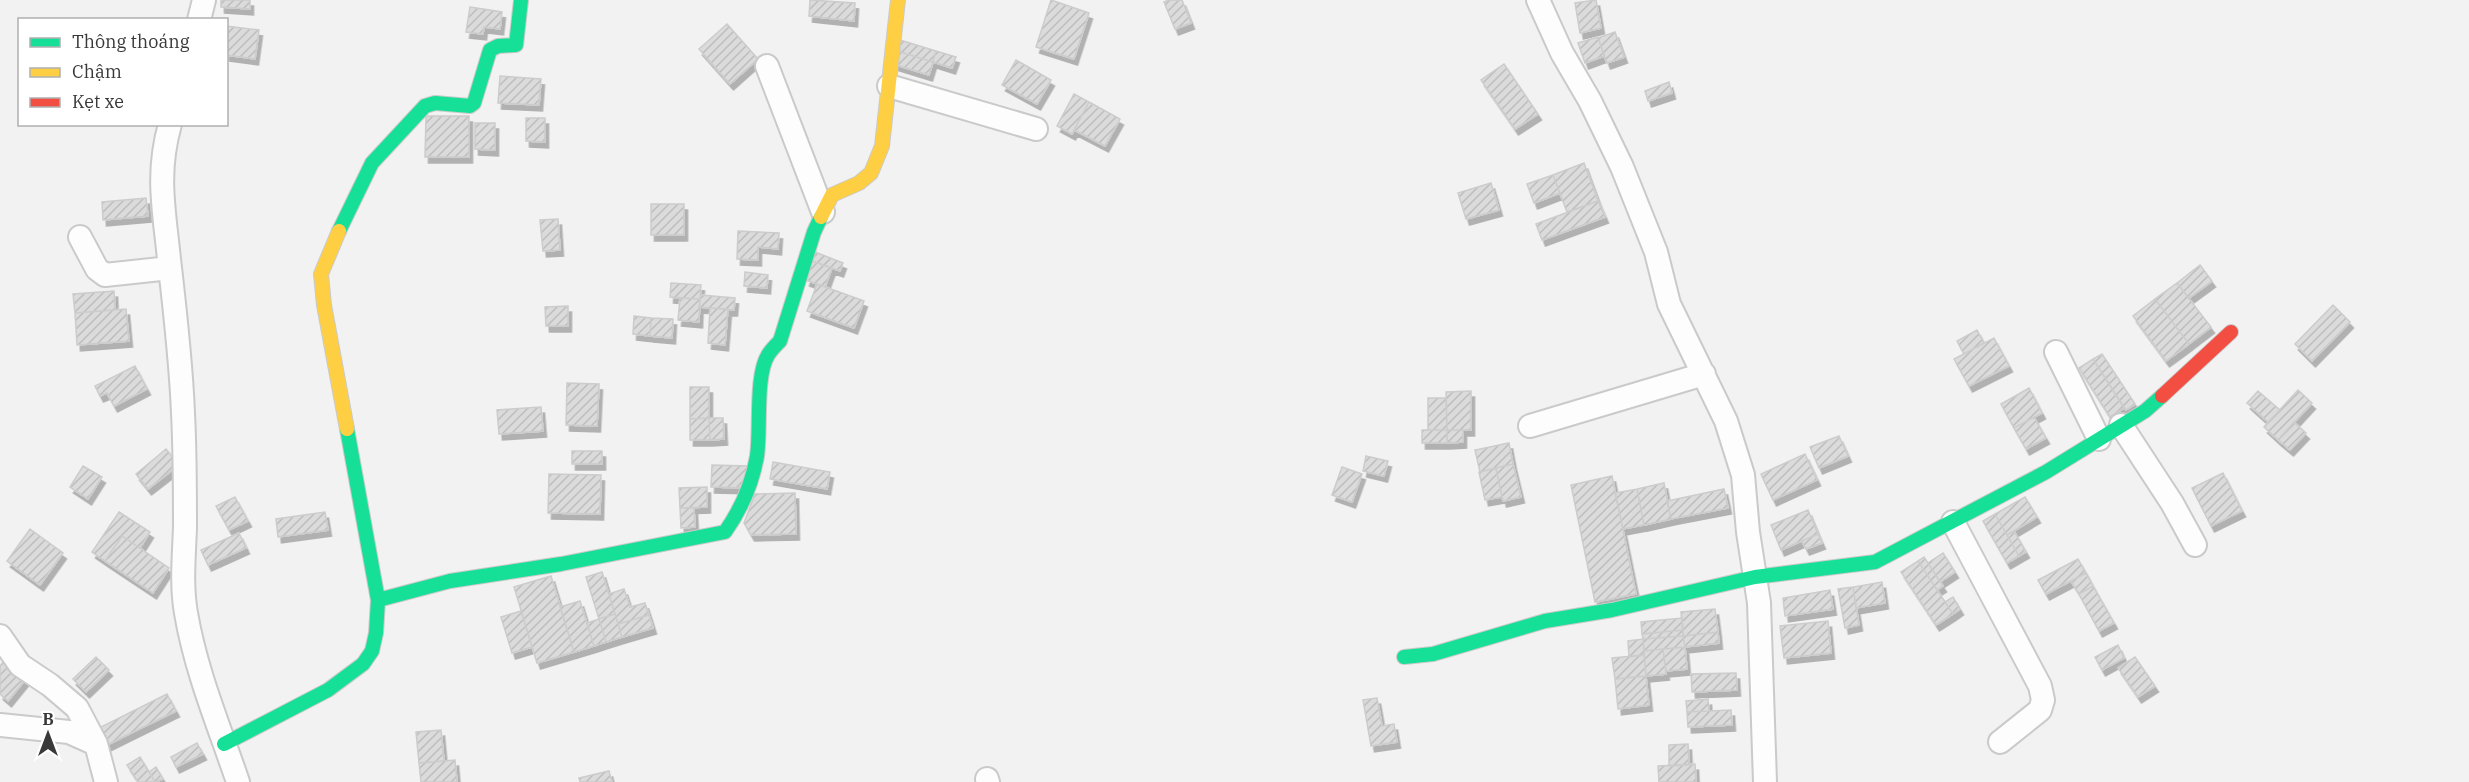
<svg xmlns="http://www.w3.org/2000/svg" width="2469" height="782" viewBox="0 0 2469 782" font-family="'IBM Plex Serif',serif">
<defs>
<pattern id="building-hatch" width="6" height="6" patternUnits="userSpaceOnUse" patternTransform="scale(1.5)"><rect width="6" height="6" fill="#dbdbdb"/><path d="M-1 1l2-2M0 6l6-6M5 7l2-2" fill="none" stroke="#bdbdbd"/></pattern>
<filter id="shadow"><feDropShadow dx="3.5" dy="6" stdDeviation="0" flood-color="#0004"/></filter>
</defs>
<rect width="100%" height="100%" fill="#f2f2f3"/>
<!-- building -->
<path fill="url(#building-hatch)" stroke="#ccc" stroke-width="1.5" filter="url(#shadow)" d="M 221,0 L 250,0 L 250,9 L 221,7 Z
M 810,0 L 855,3 L 854,21 L 809,16 Z
M 1051,0 L 1089,13 L 1074,59 L 1036,47 Z
M 1169,0 L 1182,0 L 1191,23 L 1175,29 L 1164,2 Z
M 1596,0 L 1601,28 L 1580,33 L 1575,3 Z
M 470,7 L 502,12 L 500,29 L 484,27 L 483,34 L 466,32 Z
M 727,24 L 758,59 L 730,84 L 699,49 Z
M 226,26 L 259,30 L 255,59 L 226,55 Z
M 1615,32 L 1624,57 L 1607,63 L 1598,38 Z
M 1598,37 L 1604,56 L 1585,63 L 1578,43 Z
M 900,40 L 936,51 L 933,62 L 897,51 Z
M 897,51 L 933,62 L 929,75 L 893,64 Z
M 936,51 L 956,57 L 952,68 L 933,62 Z
M 1016,60 L 1051,80 L 1037,104 L 1002,85 Z
M 1504,64 L 1538,114 L 1515,129 L 1481,80 Z
M 500,76 L 541,79 L 539,105 L 498,103 Z
M 1669,82 L 1672,93 L 1648,101 L 1645,91 Z
M 1074,94 L 1089,102 L 1072,134 L 1057,126 Z
M 1089,102 L 1120,119 L 1105,146 L 1074,130 Z
M 426,116 L 469,116 L 469,157 L 425,157 Z
M 526,118 L 545,118 L 545,142 L 526,141 Z
M 475,123 L 495,123 L 495,150 L 475,149 Z
M 1584,163 L 1598,201 L 1567,212 L 1553,175 Z
M 1553,175 L 1560,193 L 1534,203 L 1527,184 Z
M 1491,183 L 1499,210 L 1466,219 L 1458,193 Z
M 146,198 L 148,216 L 103,220 L 102,202 Z
M 1598,201 L 1605,217 L 1542,240 L 1536,224 Z
M 651,204 L 684,204 L 684,235 L 651,235 Z
M 558,219 L 560,250 L 543,251 L 540,220 Z
M 738,231 L 779,233 L 778,249 L 758,247 L 758,260 L 737,259 Z
M 815,252 L 843,263 L 840,271 L 812,261 Z
M 812,261 L 832,268 L 825,287 L 806,280 Z
M 2200,265 L 2212,281 L 2189,298 L 2177,283 Z
M 745,272 L 768,275 L 767,288 L 744,286 Z
M 671,283 L 701,285 L 700,299 L 670,297 Z
M 2177,283 L 2211,327 L 2189,344 L 2155,299 Z
M 817,284 L 864,301 L 854,328 L 807,311 Z
M 114,291 L 115,310 L 75,313 L 73,294 Z
M 701,295 L 735,298 L 734,310 L 699,307 Z
M 680,298 L 700,299 L 699,322 L 678,320 Z
M 2155,299 L 2189,344 L 2166,361 L 2133,316 Z
M 2333,305 L 2350,322 L 2312,361 L 2295,344 Z
M 568,306 L 568,326 L 546,326 L 545,307 Z
M 710,308 L 728,309 L 725,345 L 708,343 Z
M 126,309 L 129,341 L 77,345 L 75,313 Z
M 634,316 L 651,318 L 650,336 L 633,334 Z
M 651,318 L 673,319 L 672,338 L 650,336 Z
M 1977,330 L 1984,343 L 1964,354 L 1957,341 Z
M 1994,338 L 2009,366 L 1969,386 L 1954,359 Z
M 2102,354 L 2135,404 L 2126,410 L 2093,359 Z
M 2093,359 L 2124,408 L 2110,417 L 2079,368 Z
M 135,366 L 147,389 L 114,406 L 107,393 L 100,396 L 95,386 Z
M 567,383 L 599,384 L 597,426 L 566,425 Z
M 690,387 L 709,387 L 709,418 L 690,419 Z
M 2029,388 L 2042,413 L 2014,428 L 2001,404 Z
M 2298,390 L 2312,403 L 2278,440 L 2264,427 Z
M 1471,391 L 1471,430 L 1447,430 L 1446,392 Z
M 2258,391 L 2280,410 L 2268,422 L 2247,403 Z
M 1428,398 L 1446,398 L 1447,430 L 1428,430 Z
M 541,407 L 543,431 L 499,434 L 497,410 Z
M 2034,417 L 2046,438 L 2026,449 L 2014,428 Z
M 709,418 L 723,418 L 724,439 L 710,440 Z
M 709,418 L 710,440 L 690,440 L 690,419 Z
M 2294,422 L 2306,433 L 2290,450 L 2278,440 Z
M 1422,430 L 1447,430 L 1447,443 L 1422,443 Z
M 1447,430 L 1463,430 L 1463,442 L 1447,443 Z
M 1839,436 L 1848,456 L 1819,468 L 1810,447 Z
M 1509,443 L 1513,464 L 1480,472 L 1475,450 Z
M 166,449 L 179,465 L 148,489 L 136,474 Z
M 572,451 L 602,451 L 602,464 L 572,464 Z
M 1805,454 L 1817,480 L 1773,500 L 1761,474 Z
M 1366,456 L 1388,461 L 1384,476 L 1363,471 Z
M 773,462 L 830,472 L 827,489 L 770,479 Z
M 1513,464 L 1521,497 L 1503,501 L 1496,468 Z
M 712,465 L 750,466 L 749,488 L 711,487 Z
M 83,466 L 102,477 L 88,499 L 70,487 Z
M 1342,467 L 1362,474 L 1352,502 L 1332,495 Z
M 1496,468 L 1502,497 L 1485,500 L 1479,472 Z
M 2223,473 L 2242,511 L 2211,526 L 2192,488 Z
M 549,474 L 601,475 L 600,514 L 548,513 Z
M 1612,476 L 1636,594 L 1595,602 L 1571,485 Z
M 1664,483 L 1671,519 L 1644,525 L 1637,489 Z
M 707,487 L 707,507 L 680,508 L 679,488 Z
M 1637,489 L 1644,525 L 1623,529 L 1615,493 Z
M 1724,489 L 1728,508 L 1671,519 L 1667,501 Z
M 795,493 L 796,534 L 751,535 L 744,523 L 755,494 Z
M 235,497 L 248,521 L 229,530 L 216,506 Z
M 2025,497 L 2037,517 L 2007,535 L 1995,514 Z
M 680,508 L 694,508 L 695,527 L 681,528 Z
M 1808,510 L 1818,534 L 1781,550 L 1771,525 Z
M 119,512 L 150,532 L 140,548 L 122,536 L 105,561 L 92,552 Z
M 325,512 L 328,530 L 278,537 L 276,519 Z
M 1995,514 L 2019,556 L 2007,563 L 1983,521 Z
M 30,529 L 63,553 L 40,585 L 7,561 Z
M 2014,531 L 2026,552 L 2019,556 L 2007,535 Z
M 239,533 L 246,548 L 208,565 L 201,550 Z
M 1818,534 L 1822,543 L 1806,549 L 1802,541 Z
M 122,536 L 169,568 L 153,593 L 105,561 Z
M 1943,553 L 1955,572 L 1940,582 L 1928,563 Z
M 1924,557 L 1943,586 L 1937,590 L 1918,561 Z
M 2078,559 L 2086,573 L 2046,594 L 2038,580 Z
M 1918,561 L 1953,614 L 1936,625 L 1901,572 Z
M 602,572 L 615,614 L 599,619 L 586,577 Z
M 2086,573 L 2093,586 L 2079,594 L 2071,581 Z
M 551,576 L 574,652 L 537,663 L 514,587 Z
M 1882,582 L 1885,603 L 1856,608 L 1853,587 Z
M 2093,586 L 2114,623 L 2099,631 L 2079,594 Z
M 1853,587 L 1859,625 L 1845,628 L 1838,589 Z
M 624,589 L 630,607 L 645,603 L 649,615 L 618,624 L 609,594 Z
M 1830,590 L 1833,609 L 1785,616 L 1783,598 Z
M 1953,597 L 1960,609 L 1953,614 L 1945,602 Z
M 580,601 L 594,646 L 574,652 L 560,607 Z
M 1715,609 L 1718,632 L 1683,636 L 1681,612 Z
M 521,611 L 532,647 L 512,653 L 501,617 Z
M 615,614 L 622,637 L 606,642 L 599,619 Z
M 649,615 L 653,628 L 622,637 L 618,624 Z
M 1682,618 L 1683,630 L 1642,634 L 1641,622 Z
M 599,619 L 606,642 L 594,646 L 587,623 Z
M 1828,621 L 1831,653 L 1784,658 L 1780,626 Z
M 1683,630 L 1683,636 L 1643,639 L 1642,634 Z
M 1718,632 L 1719,643 L 1685,647 L 1683,636 Z
M 1683,636 L 1685,647 L 1644,651 L 1643,639 Z
M 1643,639 L 1644,655 L 1629,657 L 1628,641 Z
M 2118,645 L 2124,658 L 2102,670 L 2095,657 Z
M 1685,647 L 1687,669 L 1666,671 L 1663,649 Z
M 1663,649 L 1666,674 L 1646,676 L 1644,651 Z
M 1644,655 L 1646,676 L 1615,679 L 1612,658 Z
M 7,657 L 29,675 L 8,701 L 0,694 L 0,666 Z
M 96,657 L 109,670 L 86,692 L 73,679 Z
M 2135,657 L 2155,686 L 2138,697 L 2118,668 Z
M 1736,673 L 1737,690 L 1692,692 L 1691,674 Z
M 1646,676 L 1649,705 L 1618,709 L 1615,679 Z
M 167,694 L 176,711 L 107,745 L 99,728 Z
M 1377,698 L 1382,726 L 1394,724 L 1397,742 L 1371,746 L 1363,700 Z
M 1708,699 L 1709,711 L 1687,712 L 1686,701 Z
M 1731,710 L 1732,725 L 1688,727 L 1687,712 Z
M 441,730 L 444,761 L 419,763 L 416,732 Z
M 197,743 L 203,754 L 176,767 L 171,757 Z
M 1688,744 L 1689,765 L 1669,766 L 1669,745 Z
M 140,757 L 155,782 L 138,782 L 127,765 Z
M 455,760 L 457,782 L 421,782 L 419,763 Z
M 1695,764 L 1696,782 L 1659,782 L 1658,766 Z
M 156,767 L 163,779 L 155,782 L 149,772 Z
M 609,771 L 612,782 L 580,782 L 579,778 Z"/>
<g fill="none" stroke-linecap="round" stroke-linejoin="round">
<defs>
<path id="street" d="M 1538,0 L 1562,53 L 1590,101 L 1622,167 L 1656,252 L 1669,304 L 1726,421 L 1743,475 L 1748,532 L 1759,603 L 1765,782
M 199,20 L 204,0
M 767,66 L 823,212
M 889,86 L 1036,129
M 170,124 C 156,174 164,209 169,259 C 175,310 181,362 183,413 C 185,451 185,489 185,527 C 184,556 181,585 186,613 C 196,672 219,726 238,782
M 80,237 L 97,269 L 105,275 L 170,268
M 2056,352 L 2099,439
M 2121,425 L 2172,503 L 2195,545
M 1530,426 L 1704,374
M 1953,522 L 2040,686 L 2043,700 L 2040,710 L 2000,742
M 0,636 L 20,665 L 50,685 L 77,708 L 96,744 L 106,782
M 0,725 L 69,732 L 96,744
M 987,779 L 988,782"/>
<path id="fast" d="M 339,231 L 372,163 L 425,106 L 435,103 L 470,106 L 474,103 L 490,50 L 498,46 L 516,45 L 521,0
M 378,600 L 450,581 L 561,564 L 725,532 C 742,508 752,485 757,456 C 761,429 755,376 768,355 C 771,350 776,345 780,341 L 814,232 L 821,217
M 1404,657 L 1433,654 L 1545,621 L 1612,610 L 1755,577 L 1875,562 L 2046,472 L 2145,411 L 2162,396
M 224,744 L 328,690 L 363,664 L 372,651 L 376,633 L 378,600 L 347,429"/>
<path id="slow" d="M 821,217 L 832,195 L 859,183 L 871,173 L 882,146 L 898,0
M 339,231 L 321,274 L 324,305 L 347,429"/>
<path id="jam" d="M 2162,396 L 2231,332"/>
</defs>
<!-- street casing -->
<use href="#street" stroke="#cacacb" stroke-width="26"/>
<!-- fast casing -->
<use href="#fast" stroke="#cacacb" stroke-width="16"/>
<!-- slow casing -->
<use href="#slow" stroke="#cacacb" stroke-width="16"/>
<!-- jam casing -->
<use href="#jam" stroke="#cacacb" stroke-width="16"/>
<!-- street -->
<use href="#street" stroke="#fdfdfd" stroke-width="22"/>
<!-- fast -->
<use href="#fast" stroke="#16e098" stroke-width="14"/>
<!-- slow -->
<use href="#slow" stroke="#ffcf43" stroke-width="14"/>
<!-- jam -->
<use href="#jam" stroke="#f24e42" stroke-width="14"/>
</g>
<!-- legend -->
<rect x="18" y="18" width="210" height="108" fill="#ffffff" stroke="#b0b0b0" stroke-width="1.5"/>
<rect x="30" y="38" width="30" height="9" fill="#16e098" stroke="#b0b0b0" stroke-width="1.5"/>
<text x="72" y="48" font-size="18" fill="#39393a">Thông thoáng</text>
<rect x="30" y="68" width="30" height="9" fill="#ffcf43" stroke="#b0b0b0" stroke-width="1.5"/>
<text x="72" y="78" font-size="18" fill="#39393a">Chậm</text>
<rect x="30" y="98" width="30" height="9" fill="#f24e42" stroke="#b0b0b0" stroke-width="1.5"/>
<text x="72" y="108" font-size="18" fill="#39393a">Kẹt xe</text>
<!-- north arrow -->
<g transform="translate(48 734)" stroke="#ffffff" stroke-width="4.5" paint-order="stroke">
<path d="M0-4.5L10 22L0 15L-10 22Z" fill="#39393a"/>
<text y="-9" font-size="16" font-weight="bold" text-anchor="middle" fill="#39393a">B</text>
</g>
</svg>
